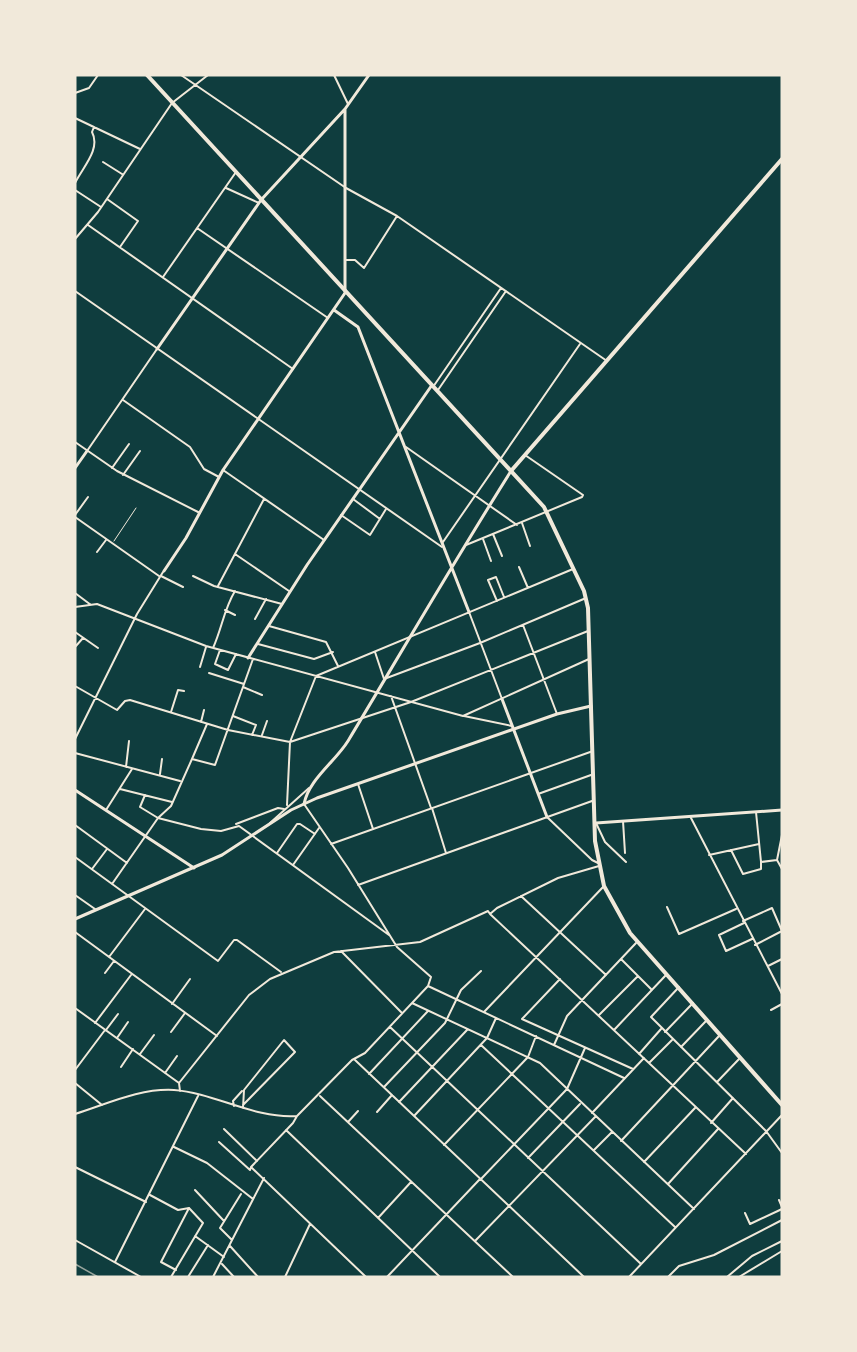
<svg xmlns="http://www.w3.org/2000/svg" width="857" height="1352" viewBox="0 0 857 1352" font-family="'Titillium Web',sans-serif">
<rect width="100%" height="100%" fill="#0f3d3e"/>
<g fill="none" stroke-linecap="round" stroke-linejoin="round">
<!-- service -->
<path stroke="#f1e9da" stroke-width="1" d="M 114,541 L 136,508"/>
<!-- minor -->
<path stroke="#f1e9da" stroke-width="2" d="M 181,75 L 346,188 L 397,216 L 607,361
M 334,75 L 348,104
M 75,93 L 89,88 L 98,75
M 75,118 L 140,149
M 103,162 L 122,174
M 75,183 C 83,167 101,149 92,132 L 94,127
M 226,188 L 259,203
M 75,190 L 101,207
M 107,199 L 138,221 L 120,247
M 88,225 L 293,369
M 197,228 L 328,318
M 75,239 L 98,212 L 172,103 L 208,75
M 346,260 L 355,260 L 364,268 L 397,216
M 163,277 L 236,172
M 75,291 L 442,547
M 433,387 L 501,288
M 438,390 L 506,291
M 123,400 L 190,447 L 204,469 L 219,477
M 75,442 L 117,471 L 200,513
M 406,447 L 517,525
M 87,451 L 157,349
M 112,468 L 129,444
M 223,470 L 324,540
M 123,475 L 140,451
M 353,499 L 380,519
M 75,515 L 88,497
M 341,515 L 370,535 L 386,509
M 75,517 L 159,576
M 522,523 L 530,546
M 493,534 L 502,556
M 483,539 L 491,561
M 443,542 L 580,344
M 466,545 L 582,497 L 583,495 L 525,455
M 97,552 L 106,540
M 235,554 L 289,591
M 519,567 L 528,588
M 161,576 L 183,587
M 193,576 L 214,586 L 282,604
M 218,586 L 264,499
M 75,593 L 91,605
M 497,601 L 488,580 L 496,577 L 504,597
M 75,607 L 97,604 L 206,646 L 463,716 L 589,659
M 225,610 L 235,615
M 469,612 L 502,699
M 255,619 L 266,599
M 523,625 L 557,714
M 269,626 L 326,642 L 338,666
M 75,632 L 98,648
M 258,644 L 314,659 L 333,652
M 75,647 L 83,638
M 213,648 C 222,628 224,609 235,591
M 220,650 L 215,664 L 228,670 L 236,654
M 375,652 L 384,679 L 480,643 L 586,598
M 200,667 L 206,647
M 209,673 L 244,684
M 75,686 L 117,710 L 125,701 L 130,700 L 228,730 L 290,742 L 411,702 L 588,631
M 243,687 L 262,695
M 391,696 L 431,808
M 171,712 L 178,690 L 184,691
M 233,716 L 256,725 L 252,735
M 464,716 L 512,726
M 201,722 L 204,710
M 262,735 L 267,721
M 75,739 L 137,614 L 163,572
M 75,753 L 180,781
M 192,759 L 207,724
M 126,767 L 129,741
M 160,774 L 162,759
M 358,784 L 373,829
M 120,789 L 172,802
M 538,794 L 591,775
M 145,795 L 140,807 L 158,818 L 201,829 L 221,831 L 239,826 L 389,935
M 287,805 L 290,742 L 316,676 L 573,569
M 432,808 L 446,853
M 106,810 L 132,769
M 782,811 L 782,835 L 777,860 L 782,869
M 756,812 L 761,862 L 777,860
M 547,817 L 592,860 L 598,863
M 691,818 L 782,994
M 623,821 L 625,853
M 270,823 L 309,788
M 596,823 L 605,842 L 626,862
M 236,824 L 278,808 L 284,809
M 75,825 L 127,863
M 331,844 L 593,751
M 731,850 L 743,874 L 761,869 L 761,862
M 277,853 L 297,824 L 300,824 L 315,834
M 709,855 L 759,844
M 75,857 L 218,961 L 234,940 L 237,940 L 281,972
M 293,865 L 319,828
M 92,869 L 107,849
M 112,884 L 158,818 L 171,806 L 192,759 L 215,765 L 253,659
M 358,885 L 592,801
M 75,895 L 95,909
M 521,896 L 606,975
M 667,907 L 679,934 L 736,909
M 490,914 L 746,1154
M 743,921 L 772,908 L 782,931 L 755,945
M 744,923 L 719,935 L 726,951 L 752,939
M 75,932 L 217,1036
M 341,951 L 402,1013
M 109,957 L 145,909
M 621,959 L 652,990
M 768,966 L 782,959
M 105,973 L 114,961
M 560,979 L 522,1019 L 633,1069
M 428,986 L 624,1078
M 679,987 L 651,1017 L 766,1131 L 782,1153
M 412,1003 L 540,1063 L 694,1209
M 172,1004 L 190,979
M 75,1008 L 179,1083
M 771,1010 L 782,1004
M 484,1012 L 604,886
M 599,1015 L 638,976
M 95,1023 L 131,975
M 390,1027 L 641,1264
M 106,1030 L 118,1014
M 614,1030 L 666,975
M 171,1032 L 185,1013
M 665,1032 L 693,1003
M 117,1038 L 128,1022
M 481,1045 L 675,1227
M 554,1045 L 567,1016 L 636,943
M 681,1047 L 706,1021
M 140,1054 L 154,1035
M 639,1054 L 661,1029
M 355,1060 L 584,1277
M 649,1063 L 672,1040
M 121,1067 L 133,1049
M 75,1070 L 105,1030
M 165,1073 L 177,1056
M 369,1074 L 428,1011
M 717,1082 L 740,1058
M 75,1083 L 102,1105
M 384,1087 L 445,1023 L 461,990 L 481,971
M 180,1091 L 179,1083 L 249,995 L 270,979 L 334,952 L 420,942 L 488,911 L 490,914 L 497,908 L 558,878 L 599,866
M 320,1096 L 513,1277
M 399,1102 L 467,1030
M 234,1106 L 233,1101 L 242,1091
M 243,1108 L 244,1090 L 284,1040 L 295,1052 L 243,1105
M 377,1112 L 392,1095
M 592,1113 L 644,1058
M 75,1114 C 107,1104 140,1088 174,1090 C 215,1093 254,1119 297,1116 L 352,1060 L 365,1053 L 428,986 L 431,977 L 397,947 L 348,868 L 304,804
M 297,1116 L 293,1123 L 251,1167 L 366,1277
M 414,1116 L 487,1038 L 496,1018
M 348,1122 L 358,1111
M 711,1123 L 733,1098
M 224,1129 L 257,1161
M 286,1130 L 440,1277
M 621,1141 L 719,1036
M 219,1142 L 250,1170 L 251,1167
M 444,1145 L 528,1057 L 536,1036
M 174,1147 L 207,1163 L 253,1199
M 594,1150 L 612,1132
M 528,1158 L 580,1104
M 644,1162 L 695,1108
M 75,1167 L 146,1202
M 481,1179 L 567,1089 L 585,1048
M 668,1184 L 718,1129
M 195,1190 L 224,1221
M 150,1195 L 178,1210 L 189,1208 L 203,1223 L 171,1277
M 779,1200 L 782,1207
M 745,1213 L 750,1224 L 782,1209
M 378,1218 L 411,1182
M 195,1236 L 224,1257
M 75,1240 L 141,1277
M 232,1240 L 220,1228 L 241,1194
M 475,1241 L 596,1116
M 230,1246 L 258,1277
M 115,1262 L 198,1096
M 222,1264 L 234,1277
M 176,1270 L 161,1262 L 189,1208
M 188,1277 L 208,1245
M 213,1277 L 264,1178
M 285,1277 L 310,1224
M 387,1277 L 480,1179
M 629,1277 L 782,1115
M 668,1277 L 679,1266 L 714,1255 L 782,1220
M 727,1277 L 752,1256 L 782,1241
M 739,1277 L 782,1251"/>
<!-- tertiary -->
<path stroke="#f1e9da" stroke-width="3" d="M 334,310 L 358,327 L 469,612
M 157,349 L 261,200 L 345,109 L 369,75
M 75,468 L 87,451
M 164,571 L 186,538 L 223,470 L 345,293 L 345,109
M 248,658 L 307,565 L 432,385
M 502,699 L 547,817
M 75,790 L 194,868
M 304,804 C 309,779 335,762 348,741 C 402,651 455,560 511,471
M 596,823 L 782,810"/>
<!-- secondary -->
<path stroke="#f1e9da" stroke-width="3" d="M 75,919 L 222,855 L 291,810 L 317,798 L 557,714 L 591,706"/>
<!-- primary -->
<path stroke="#f1e9da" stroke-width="4" d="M 147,75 L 544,507 L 584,591 L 588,608 L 595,841 L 604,886 L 630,933 L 782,1105
M 511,471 L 782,159"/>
<!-- rail -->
<path stroke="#97a49c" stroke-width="1.5" d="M 75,1264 L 98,1277"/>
</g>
<!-- border -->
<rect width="857" height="1352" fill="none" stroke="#f1e9da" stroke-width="153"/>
</svg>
